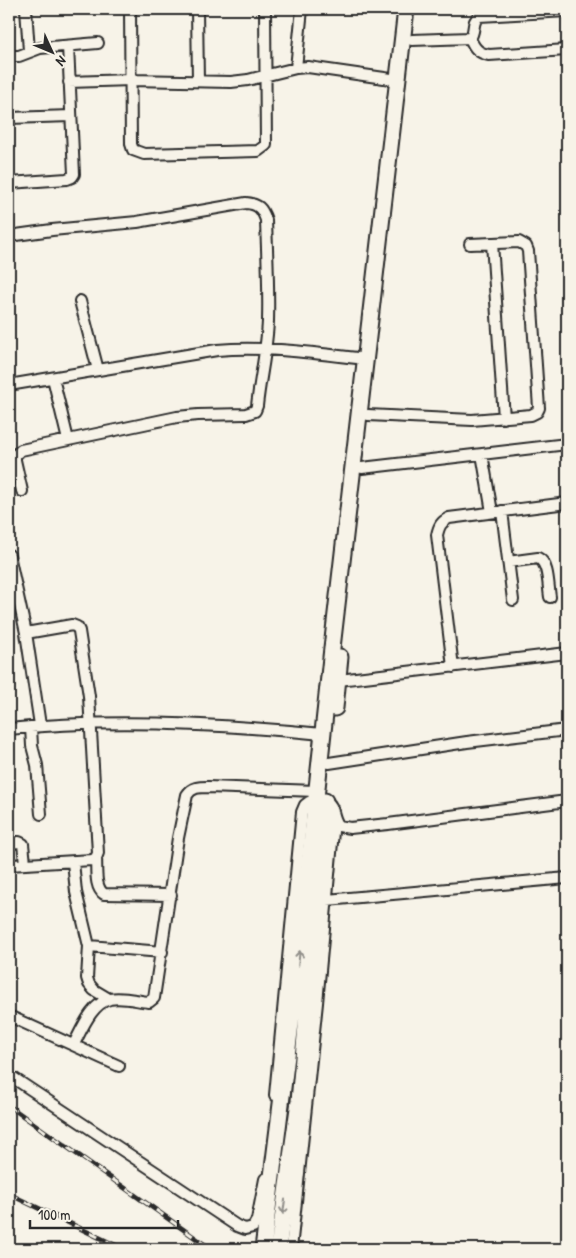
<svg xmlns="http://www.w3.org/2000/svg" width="576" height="1258" viewBox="0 0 576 1258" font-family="'Patrick Hand',sans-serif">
<rect width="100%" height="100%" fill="#f7f3e8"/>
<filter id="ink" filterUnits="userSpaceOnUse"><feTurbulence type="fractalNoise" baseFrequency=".02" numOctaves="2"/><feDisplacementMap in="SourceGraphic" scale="10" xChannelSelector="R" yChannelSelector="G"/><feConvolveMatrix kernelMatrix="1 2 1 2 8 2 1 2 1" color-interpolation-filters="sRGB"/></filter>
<g filter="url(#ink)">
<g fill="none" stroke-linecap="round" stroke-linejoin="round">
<defs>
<path id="minor" d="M 26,9 L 29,51
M 130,9 L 131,144 L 133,150 L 144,154 L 258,151 L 266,145 L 265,9
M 197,9 L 198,81
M 470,38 C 474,48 478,53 489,55 L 567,50
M 412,40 L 470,38 C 476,31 471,22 479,16 L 567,11
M 9,56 L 19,56 L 40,48 L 98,43
M 296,68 L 302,9
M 69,82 L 131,80 L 231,82 L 248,80 L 296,68 L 308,67 L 398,80
M 9,118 L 71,116
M 9,183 L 67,179 L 72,177 L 74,174 L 68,46
M 9,236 L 52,230 L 137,222 L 246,203 C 258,204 262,208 266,220 C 267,253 269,287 268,321 C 267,349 260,377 257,406 L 255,411 L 246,414 L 198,415 L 177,417 L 21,450 L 15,455 L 15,460 L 22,491
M 492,243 L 504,418
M 80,301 L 98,370
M 53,378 L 68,440
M 9,385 L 217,350 C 267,346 315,353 365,359
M 368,415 L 472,420 L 531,415 L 537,412 L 539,408 L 528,251 L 526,246 L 519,242 L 470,244
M 482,454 L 492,512
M 362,468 L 567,444
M 502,511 L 513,600
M 9,555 L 26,633 L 40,725
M 508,562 L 538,558 C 549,563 548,586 550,597
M 453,667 L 437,535 C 439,526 441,522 449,518 L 567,503
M 339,680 L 567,653
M 31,727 L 32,746 L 37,765 L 41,814
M 9,729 C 110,718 221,724 322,734
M 329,763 L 467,742 L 567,730
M 9,843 L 19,842 L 23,844 L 25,863
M 96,858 C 97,869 94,887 104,894 L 171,895
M 73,862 L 76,892 L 89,946 L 87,978 L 89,984 L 94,990 L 109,999
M 9,865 L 92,860 L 96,858 L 98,853 L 89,696 L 79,631 L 77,627 L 72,625 L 26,633
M 327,900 L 567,878
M 89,946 L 162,952
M 9,1016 L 119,1066
M 74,1044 C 82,1029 92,1003 110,999 C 122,996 137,1001 149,1002 L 154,998 L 178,838 L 187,795 C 192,787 199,787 208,787 L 316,791
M 9,1075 L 237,1226 L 245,1229 L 253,1227 L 257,1220 L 265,1179
M 275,1095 L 302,812 L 305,805 L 309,802 C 340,797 328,812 339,826 L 350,828 L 388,824 L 567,801
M 291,1249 L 317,1003 L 334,821"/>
<path id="primary" d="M 335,708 L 340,657
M 263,1249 L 297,975 L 332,648 L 406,9
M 278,1249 L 299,1101 L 317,908 L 325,801"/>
</defs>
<!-- minor casing -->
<use href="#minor" stroke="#2b2b2b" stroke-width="14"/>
<!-- primary casing -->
<use href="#primary" stroke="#2b2b2b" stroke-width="19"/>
<!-- minor -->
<use href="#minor" stroke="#f7f3e8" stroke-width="10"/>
<!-- primary -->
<use href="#primary" stroke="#f7f3e8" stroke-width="15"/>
<defs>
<path id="rail" d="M 9,1106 L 211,1249
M 9,1194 L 123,1249"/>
</defs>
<!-- rail casing -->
<use href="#rail" stroke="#2b2b2b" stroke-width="5"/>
<!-- rail -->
<use href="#rail" stroke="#f7f3e8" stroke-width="3" stroke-dasharray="9" stroke-linecap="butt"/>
</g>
<!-- one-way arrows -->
<defs><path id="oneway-shaft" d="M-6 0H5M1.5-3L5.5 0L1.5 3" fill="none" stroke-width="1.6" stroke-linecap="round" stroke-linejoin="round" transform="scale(1.25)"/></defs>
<g stroke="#918f8a">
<use href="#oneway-shaft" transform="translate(299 958) rotate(-84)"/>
<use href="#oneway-shaft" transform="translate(284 1207) rotate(98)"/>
</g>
</g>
<!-- margin -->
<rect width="576" height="1258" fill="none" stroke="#f7f3e8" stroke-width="30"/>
<rect x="15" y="15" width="546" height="1228" fill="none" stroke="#2b2b2b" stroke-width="2" filter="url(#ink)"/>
<!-- north arrow -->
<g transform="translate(52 52) rotate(134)" stroke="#f7f3e8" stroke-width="4" paint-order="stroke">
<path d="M0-4L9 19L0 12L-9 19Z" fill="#2b2b2b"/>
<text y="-8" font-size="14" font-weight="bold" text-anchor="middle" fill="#2b2b2b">N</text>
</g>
<!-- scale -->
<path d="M30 1220v8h148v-8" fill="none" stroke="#2b2b2b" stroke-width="2.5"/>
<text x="38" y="1220" font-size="15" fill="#2b2b2b" stroke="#f7f3e8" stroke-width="4" paint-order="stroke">100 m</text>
</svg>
